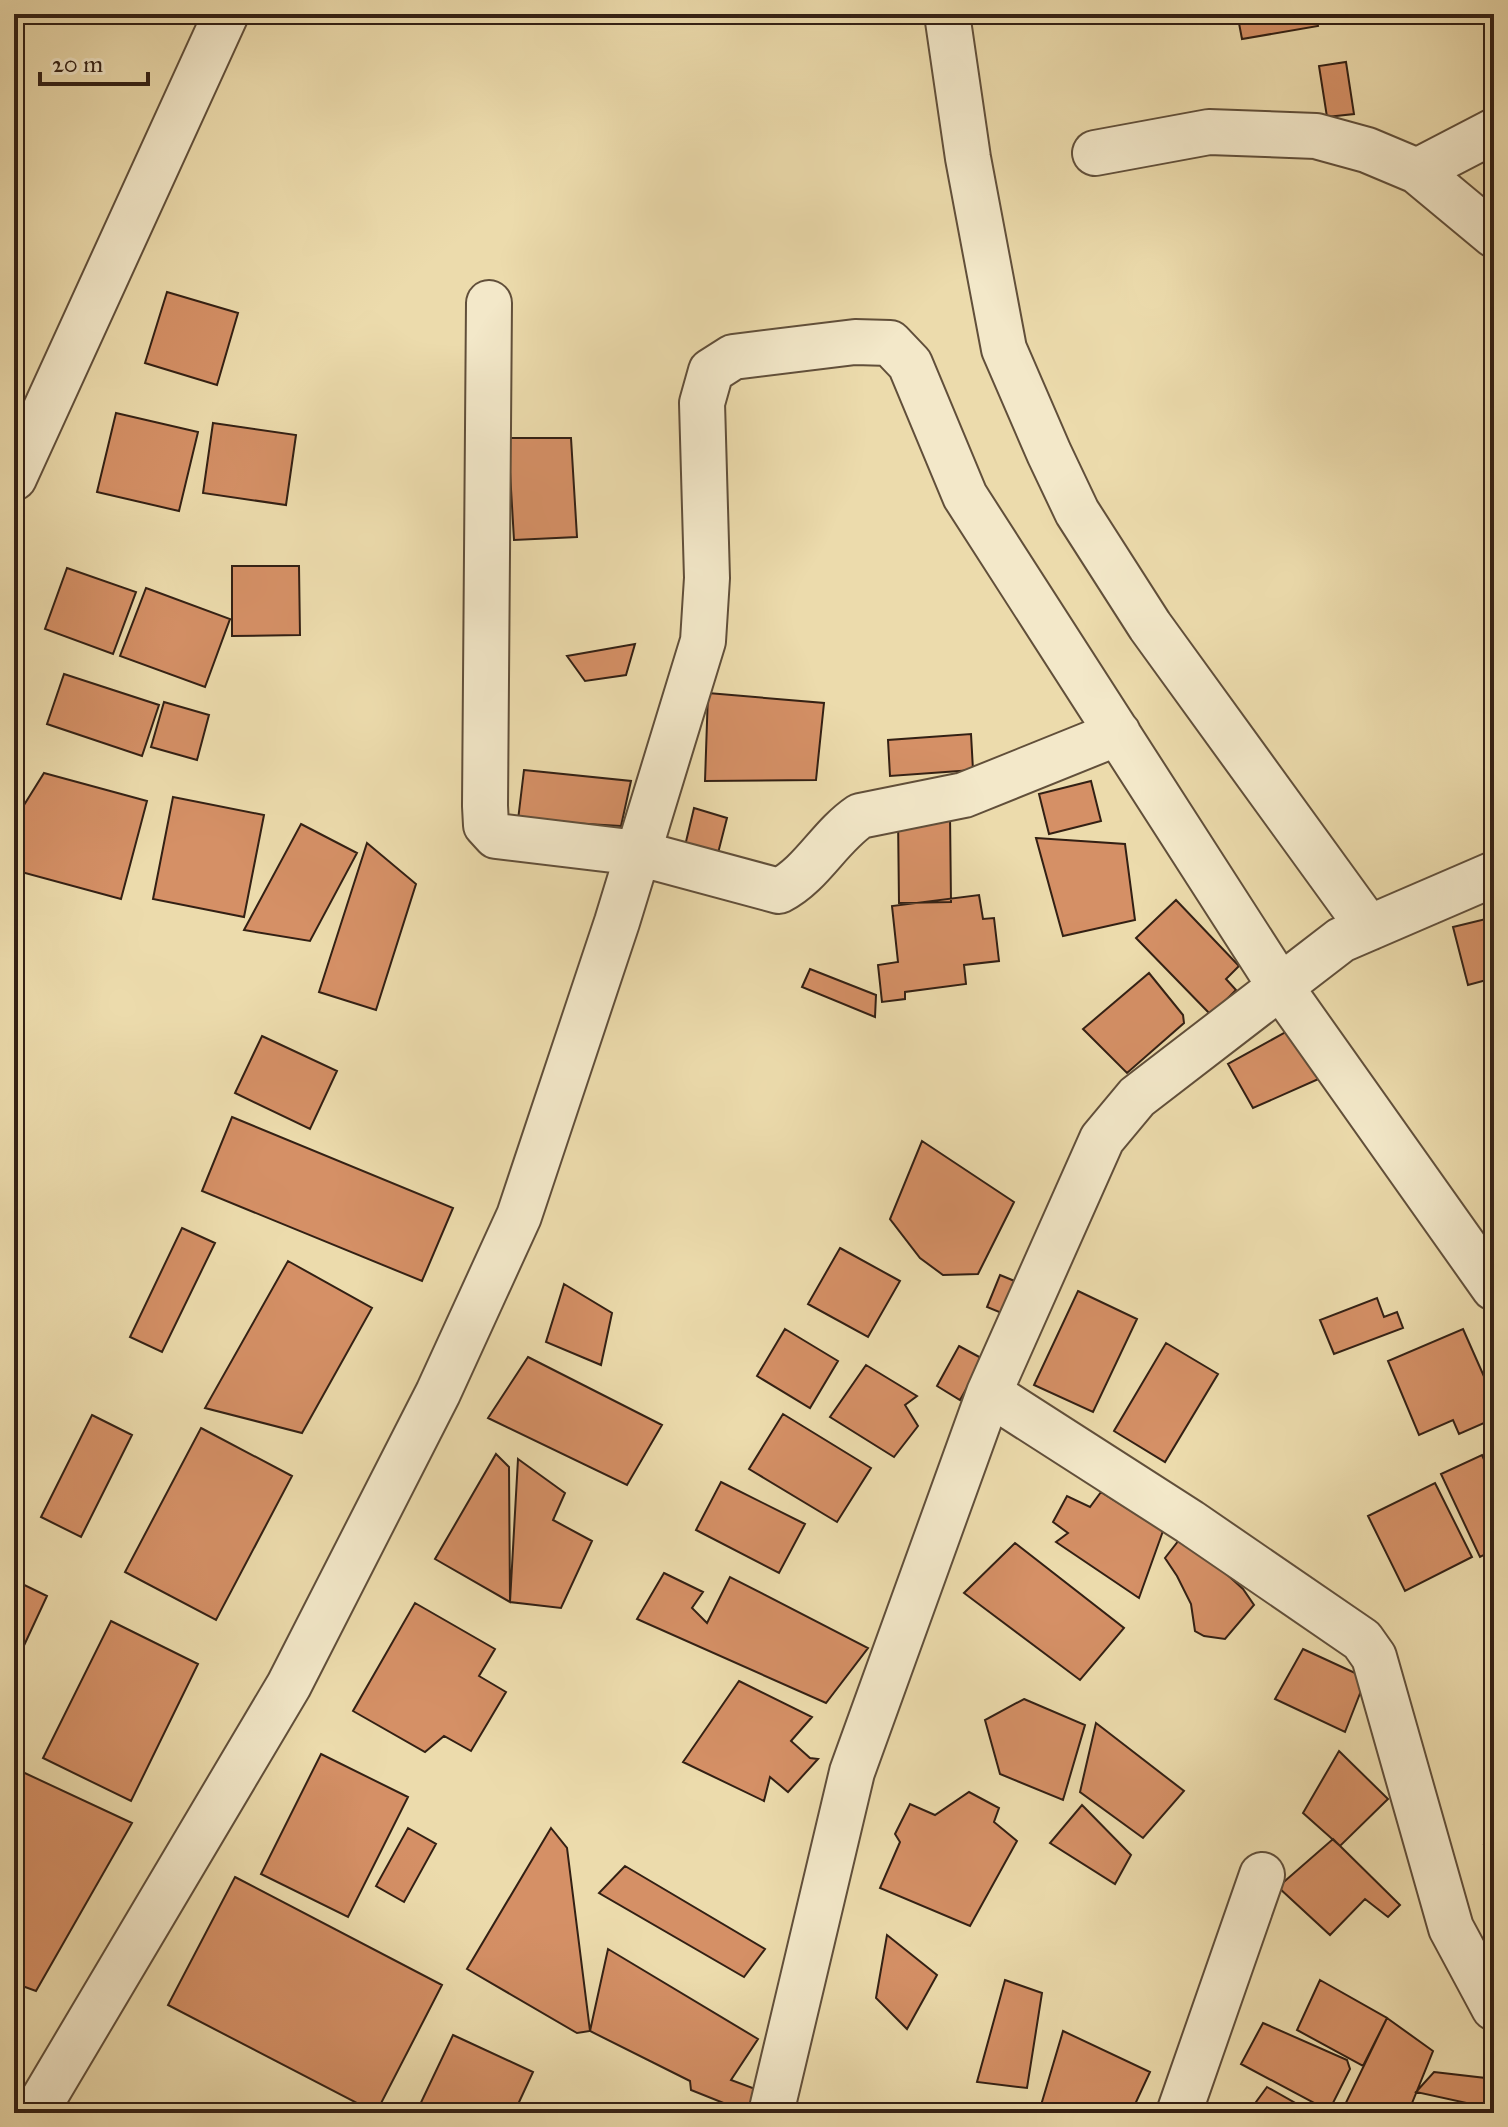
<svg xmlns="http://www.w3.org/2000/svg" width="1508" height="2127" viewBox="0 0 1508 2127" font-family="'IM FELL Great Primer',serif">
<rect width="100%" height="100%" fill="#ecdbac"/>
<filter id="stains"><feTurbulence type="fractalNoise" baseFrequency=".0025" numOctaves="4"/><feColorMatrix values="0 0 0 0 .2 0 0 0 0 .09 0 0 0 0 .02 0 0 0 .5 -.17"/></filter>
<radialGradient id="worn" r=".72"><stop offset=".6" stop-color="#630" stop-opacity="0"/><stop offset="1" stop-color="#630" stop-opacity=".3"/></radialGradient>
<!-- building -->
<path fill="#d59066" stroke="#332014" stroke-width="2" d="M 1260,14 L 1316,14 L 1318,26 L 1242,39 L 1238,18 Z
M 1346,62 L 1354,114 L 1327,117 L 1319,66 Z
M 167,292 L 238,313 L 217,385 L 145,363 Z
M 116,413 L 198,432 L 179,511 L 97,492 Z
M 213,423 L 296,435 L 286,505 L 203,493 Z
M 508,438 L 571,438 L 577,537 L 514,540 Z
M 232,566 L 299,566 L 300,635 L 232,636 Z
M 67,568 L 136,592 L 113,654 L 45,629 Z
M 146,588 L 230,619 L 205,687 L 120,656 Z
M 635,644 L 626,675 L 585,681 L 567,656 Z
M 64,674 L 159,705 L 142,756 L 47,724 Z
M 708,693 L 824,703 L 816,780 L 705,781 Z
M 164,702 L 209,715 L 197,760 L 151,747 Z
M 971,734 L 973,770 L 890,776 L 888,740 Z
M 524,770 L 631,781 L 621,826 L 518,820 Z
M 44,773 L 147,801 L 121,899 L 14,870 L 14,821 Z
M 1091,781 L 1101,821 L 1049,834 L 1039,794 Z
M 173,797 L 264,815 L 244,917 L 153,899 Z
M 694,808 L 727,818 L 716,861 L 684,850 Z
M 950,815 L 951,902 L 899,903 L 898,816 Z
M 301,824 L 357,853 L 310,941 L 244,930 Z
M 1036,838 L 1125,844 L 1135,920 L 1063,936 Z
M 367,843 L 416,884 L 376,1010 L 319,992 Z
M 979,895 L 983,919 L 994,918 L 999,961 L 964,965 L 966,984 L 905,992 L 905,999 L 882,1002 L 878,965 L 898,962 L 892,906 Z
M 1176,900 L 1239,966 L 1226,979 L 1236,990 L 1211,1015 L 1136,938 Z
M 1494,917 L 1494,978 L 1468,985 L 1453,927 Z
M 810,969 L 876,995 L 875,1017 L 802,987 Z
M 1149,973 L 1183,1015 L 1184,1023 L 1127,1073 L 1083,1029 Z
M 1293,1028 L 1323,1077 L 1253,1108 L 1228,1064 Z
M 262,1036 L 337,1071 L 310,1129 L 235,1093 Z
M 232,1117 L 453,1208 L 422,1281 L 202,1191 Z
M 922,1141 L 1014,1202 L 978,1274 L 943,1275 L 920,1258 L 890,1219 Z
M 182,1228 L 215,1243 L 162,1352 L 130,1337 Z
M 840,1248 L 900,1281 L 868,1337 L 808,1304 Z
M 288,1261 L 372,1308 L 302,1433 L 205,1408 Z
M 1000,1275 L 1017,1282 L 1004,1314 L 987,1307 Z
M 564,1284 L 612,1313 L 601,1365 L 546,1342 Z
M 1078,1291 L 1137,1319 L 1093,1412 L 1034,1385 Z
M 1377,1298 L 1384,1317 L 1397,1312 L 1403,1328 L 1334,1354 L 1320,1320 Z
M 785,1329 L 838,1361 L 810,1408 L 757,1376 Z
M 1463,1329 L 1494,1399 L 1494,1404 L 1487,1410 L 1491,1420 L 1459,1434 L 1453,1420 L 1419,1435 L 1388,1361 Z
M 1166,1343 L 1218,1374 L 1165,1462 L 1114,1431 Z
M 959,1346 L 983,1359 L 960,1400 L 937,1386 Z
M 528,1357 L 662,1425 L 627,1485 L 488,1418 Z
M 866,1365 L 917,1396 L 905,1405 L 918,1426 L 894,1457 L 830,1417 Z
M 783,1414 L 871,1468 L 837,1522 L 749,1469 Z
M 92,1415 L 132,1435 L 81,1537 L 41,1517 Z
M 201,1428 L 292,1476 L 216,1620 L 125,1572 Z
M 496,1454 L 509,1467 L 510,1602 L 435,1559 Z
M 1482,1455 L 1494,1482 L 1494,1550 L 1480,1557 L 1441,1474 Z
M 518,1459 L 565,1493 L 553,1520 L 592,1541 L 561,1608 L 510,1602 Z
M 721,1482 L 805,1524 L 779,1573 L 696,1530 Z
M 1435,1483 L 1472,1557 L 1405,1591 L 1368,1516 Z
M 1101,1492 L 1163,1531 L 1139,1598 L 1056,1542 L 1068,1533 L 1053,1522 L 1067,1496 L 1090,1507 Z
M 1190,1526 L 1221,1569 L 1243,1589 L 1254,1605 L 1225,1639 L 1204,1636 L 1195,1631 L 1191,1604 L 1177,1576 L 1165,1558 Z
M 1015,1543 L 1124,1628 L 1080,1680 L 964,1593 Z
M 664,1573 L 703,1592 L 692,1608 L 707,1623 L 730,1577 L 868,1648 L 826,1703 L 637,1619 Z
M 14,1580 L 47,1596 L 14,1667 Z
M 415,1603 L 495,1649 L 479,1676 L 506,1692 L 471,1751 L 444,1736 L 425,1752 L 353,1711 Z
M 111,1621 L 198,1664 L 131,1801 L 43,1758 Z
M 1303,1649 L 1366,1678 L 1345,1732 L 1275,1699 Z
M 739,1681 L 812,1717 L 791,1741 L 810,1758 L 818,1759 L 788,1792 L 770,1777 L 764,1801 L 683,1762 Z
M 1024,1699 L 1085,1725 L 1063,1800 L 1000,1774 L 985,1720 Z
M 1096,1723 L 1184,1791 L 1143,1838 L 1080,1792 Z
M 1339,1751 L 1388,1799 L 1340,1846 L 1303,1813 Z
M 321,1754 L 408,1797 L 348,1917 L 261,1874 Z
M 14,1768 L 132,1823 L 36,1991 L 14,1983 Z
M 969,1792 L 999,1808 L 994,1822 L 1017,1841 L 970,1926 L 880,1888 L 900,1842 L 895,1834 L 910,1804 L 935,1815 Z
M 1082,1805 L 1131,1855 L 1115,1884 L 1050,1843 Z
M 408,1828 L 436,1844 L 404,1902 L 376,1886 Z
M 551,1828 L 567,1848 L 590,2031 L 577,2033 L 467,1969 Z
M 1333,1839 L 1400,1905 L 1388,1917 L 1365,1899 L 1330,1935 L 1278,1887 Z
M 1494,1841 L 1494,1874 L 1484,1845 Z
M 625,1866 L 765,1949 L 744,1977 L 599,1893 Z
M 235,1877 L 442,1985 L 376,2113 L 168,2005 Z
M 887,1935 L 937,1975 L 907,2029 L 876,1998 Z
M 608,1949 L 758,2039 L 731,2080 L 758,2090 L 746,2112 L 691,2090 L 690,2081 L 590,2031 Z
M 1005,1980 L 1042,1993 L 1027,2088 L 977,2082 Z
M 1320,1980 L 1387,2018 L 1363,2066 L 1297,2030 Z
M 1387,2018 L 1433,2051 L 1408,2113 L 1341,2113 Z
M 1263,2023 L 1347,2060 L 1350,2069 L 1329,2111 L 1241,2064 Z
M 1063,2031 L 1150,2072 L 1131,2113 L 1039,2112 Z
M 453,2035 L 533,2072 L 514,2113 L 416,2113 Z
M 1434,2072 L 1494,2079 L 1494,2109 L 1416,2092 Z
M 1267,2087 L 1313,2113 L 1248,2113 Z"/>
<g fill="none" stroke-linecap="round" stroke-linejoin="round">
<defs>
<path id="minor" d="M 947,14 L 968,158 L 1004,349 L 1049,453 L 1077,512 L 1150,626 L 1369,928
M 1095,153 L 1209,132 L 1316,136 L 1367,150 L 1417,171 L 1494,235
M 1417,171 L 1494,131
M 489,303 L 485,806 L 486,825 L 496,836 L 638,853 L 779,891 C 812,874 829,837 860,816 L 964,795 L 1118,733
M 14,478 L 226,14
M 989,1393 L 1190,1522 L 1362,1640 L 1374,1657 L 1451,1928 L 1494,2008
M 35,2113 L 289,1685 L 438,1393 L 519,1216 L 617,922 L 703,641 L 707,578 L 702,403 L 711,371 L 733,357 L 855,342 L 890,343 L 910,364 L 965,496 L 1280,986 L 1494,1288
M 771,2113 L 852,1772 L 989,1393 L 1102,1139 L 1137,1097 L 1341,940 L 1494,874
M 1179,2113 L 1262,1875"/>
</defs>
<!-- minor casing -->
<use href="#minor" stroke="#614f3a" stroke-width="48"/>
<!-- minor -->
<use href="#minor" stroke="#f3e8c9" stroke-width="44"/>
</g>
<!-- margin -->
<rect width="1508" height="2127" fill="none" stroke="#ecdbac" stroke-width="48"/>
<rect x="16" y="16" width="1476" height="2095" fill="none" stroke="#332014" stroke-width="4"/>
<rect x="24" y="24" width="1460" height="2079" fill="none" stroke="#332014" stroke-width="2"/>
<!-- scale -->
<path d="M40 72v12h108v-12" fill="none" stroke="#332014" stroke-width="4"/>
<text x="52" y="72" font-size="24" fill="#332014" stroke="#f3e8c9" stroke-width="6" paint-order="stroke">20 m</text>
<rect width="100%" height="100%" filter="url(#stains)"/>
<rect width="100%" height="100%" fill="url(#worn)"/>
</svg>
